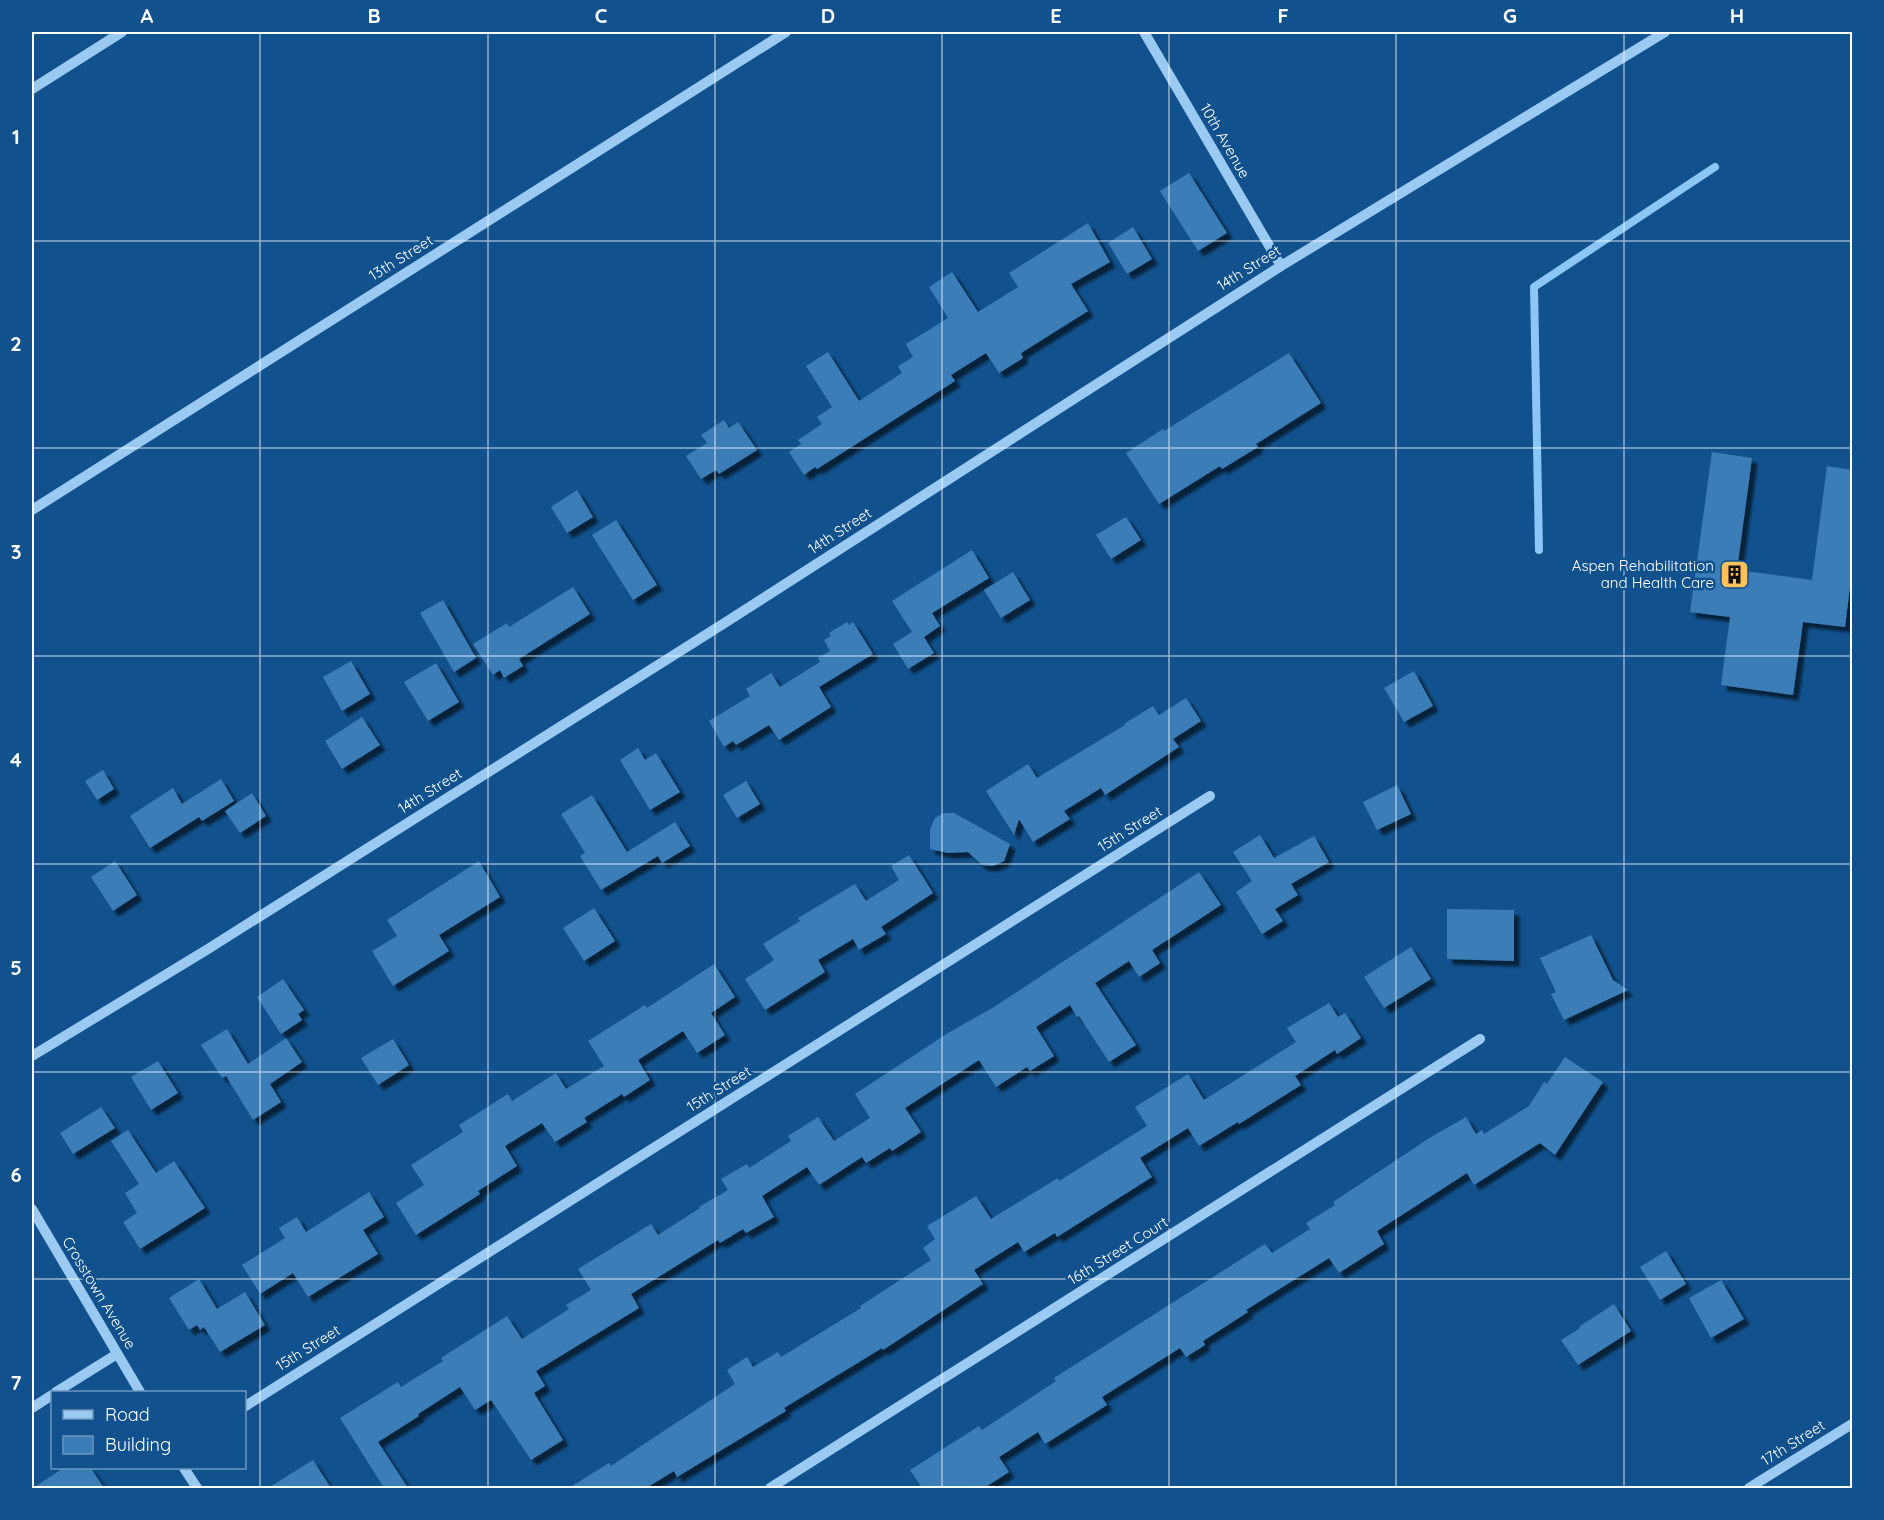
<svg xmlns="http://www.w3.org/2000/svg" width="1884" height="1520" viewBox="0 0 1884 1520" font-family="Quicksand,sans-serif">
<defs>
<filter id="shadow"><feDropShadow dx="5.5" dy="5.5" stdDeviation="1.5" flood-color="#0009"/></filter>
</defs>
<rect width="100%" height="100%" fill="#11528e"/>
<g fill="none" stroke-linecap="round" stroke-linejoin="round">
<!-- stream -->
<path stroke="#8cc6f5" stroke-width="8" d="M 1539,550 L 1534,287 L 1715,167"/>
</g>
<!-- building -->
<path fill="#3a7db7" filter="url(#shadow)" d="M 1189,173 L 1227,233 L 1198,251 L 1160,191 Z
M 1088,223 L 1110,262 L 1071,284 L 1088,311 L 1021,353 L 1023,358 L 999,373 L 986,353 L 951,375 L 955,381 L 817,469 L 815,467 L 804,475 L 789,452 L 801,444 L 798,440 L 822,424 L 817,417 L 832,407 L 806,366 L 828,352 L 859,401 L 902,373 L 898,366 L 913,357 L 906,344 L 948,318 L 929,287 L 952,272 L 978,312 L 1018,287 L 1009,273 Z
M 1133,227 L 1152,259 L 1127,274 L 1108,243 Z
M 1289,353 L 1321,403 L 1256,444 L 1258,447 L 1222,469 L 1220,466 L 1159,504 L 1126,453 L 1163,429 L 1164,431 Z
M 724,420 L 729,428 L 738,422 L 757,450 L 719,474 L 716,470 L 701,479 L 686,456 L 707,443 L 701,435 Z
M 1712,452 L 1752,458 L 1737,570 L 1812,580 L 1827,466 L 1852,470 L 1852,570 L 1845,627 L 1803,622 L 1793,695 L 1721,685 L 1730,617 L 1690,612 Z
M 577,490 L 593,517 L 567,533 L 551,507 Z
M 1126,517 L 1141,540 L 1111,559 L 1096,535 Z
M 616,520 L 657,585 L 633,600 L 592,535 Z
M 972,550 L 989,578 L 932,613 L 940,626 L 924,637 L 934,653 L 908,669 L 893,644 L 912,632 L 892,601 Z
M 1013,572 L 1030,600 L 1001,618 L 984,590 Z
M 573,587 L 590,614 L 519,659 L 523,666 L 504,678 L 500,670 L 493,675 L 473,644 L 507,623 L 509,627 Z
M 443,600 L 476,658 L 454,672 L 420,613 Z
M 847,622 L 849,625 L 853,622 L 873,654 L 819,687 L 831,707 L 779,740 L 769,725 L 736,745 L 733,741 L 724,747 L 709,721 L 750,696 L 746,689 L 771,673 L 780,687 L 820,662 L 818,658 L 830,651 L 824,640 L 831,636 L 829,633 Z
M 351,661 L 370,694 L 342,711 L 323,677 Z
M 436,663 L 459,702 L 428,721 L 404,682 Z
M 1414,671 L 1433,706 L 1404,722 L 1384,688 Z
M 1186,698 L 1201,721 L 1173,739 L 1179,747 L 1105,795 L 1101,788 L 1064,811 L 1070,819 L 1033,842 L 1019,819 L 1014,835 L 986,791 L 1028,764 L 1037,778 L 1125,725 L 1124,724 L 1153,706 L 1159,715 Z
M 362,717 L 380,745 L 342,769 L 325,741 Z
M 638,748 L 645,760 L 656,753 L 680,792 L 650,810 L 620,760 Z
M 103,770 L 114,789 L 97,800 L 85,781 Z
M 221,779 L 234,801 L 202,821 L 199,817 L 150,848 L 130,816 L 173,788 L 182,804 Z
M 746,781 L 760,804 L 737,818 L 723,795 Z
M 1397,785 L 1411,814 L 1377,830 L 1363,802 Z
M 252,793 L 266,816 L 240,833 L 225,811 Z
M 592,795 L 627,852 L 675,822 L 690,846 L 662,863 L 658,856 L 601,890 L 580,856 L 585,853 L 561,814 Z
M 944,813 L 954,813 L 1010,844 L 1004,861 L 993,866 L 982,865 L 968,852 L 948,853 L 930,849 L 930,829 L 935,818 Z
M 1260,835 L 1274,858 L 1314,836 L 1329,862 L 1291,884 L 1298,895 L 1275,909 L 1283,921 L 1262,934 L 1236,892 L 1252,881 L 1233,852 Z
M 909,855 L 933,893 L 881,927 L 886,934 L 859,950 L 853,939 L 818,960 L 825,972 L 765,1010 L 745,979 L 774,960 L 763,944 L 800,921 L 798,918 L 855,884 L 866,901 L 899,880 L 891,866 Z
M 115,861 L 137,895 L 113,911 L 91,877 Z
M 479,861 L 500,897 L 439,935 L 449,951 L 393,986 L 372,951 L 397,936 L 387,920 Z
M 1199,872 L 1221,905 L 1152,950 L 1160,963 L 1139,977 L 1129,961 L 1095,983 L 1136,1045 L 1109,1062 L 1079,1016 L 1077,1017 L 1070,1005 L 1036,1027 L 1054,1056 L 1030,1071 L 1027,1067 L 996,1087 L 979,1060 L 905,1108 L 921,1132 L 892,1151 L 890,1148 L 866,1163 L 862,1157 L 819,1185 L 807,1167 L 762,1196 L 774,1217 L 746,1233 L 743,1229 L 720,1243 L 718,1240 L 631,1294 L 639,1308 L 536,1371 L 545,1386 L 534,1393 L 563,1440 L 531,1460 L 491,1400 L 475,1410 L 460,1387 L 418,1414 L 419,1416 L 378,1442 L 408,1488 L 384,1488 L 340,1418 L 398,1382 L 401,1387 L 443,1361 L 441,1358 L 507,1316 L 522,1339 L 569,1309 L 566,1305 L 591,1290 L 578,1269 L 651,1224 L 658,1235 L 700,1208 L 699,1207 L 728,1190 L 721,1179 L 747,1164 L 749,1168 L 791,1141 L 788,1136 L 818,1117 L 834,1141 L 870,1118 L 855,1094 L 948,1033 L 994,1007 Z
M 594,908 L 615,941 L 584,961 L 563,928 Z
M 1447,909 L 1514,910 L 1514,961 L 1447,959 Z
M 1591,935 L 1613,980 L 1628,990 L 1564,1020 L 1551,994 L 1556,992 L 1540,958 Z
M 1411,947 L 1431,979 L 1384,1008 L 1364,977 Z
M 714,964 L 735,997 L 711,1013 L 725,1035 L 697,1053 L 683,1031 L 638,1060 L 650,1080 L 624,1097 L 622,1094 L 584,1118 L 587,1122 L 555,1142 L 542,1123 L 505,1146 L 517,1166 L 478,1191 L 480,1194 L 416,1235 L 396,1203 L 424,1185 L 411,1165 L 463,1132 L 459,1125 L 508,1094 L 512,1101 L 556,1073 L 566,1089 L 604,1066 L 588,1041 L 645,1005 L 647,1008 Z
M 283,979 L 304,1010 L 298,1014 L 302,1020 L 281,1034 L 257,997 Z
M 1329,1003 L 1338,1017 L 1345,1013 L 1361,1038 L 1337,1054 L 1335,1050 L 1295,1076 L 1301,1085 L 1239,1124 L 1238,1122 L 1199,1146 L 1188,1128 L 1140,1158 L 1152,1177 L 1057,1237 L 1055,1233 L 1024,1252 L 1018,1242 L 974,1270 L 983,1284 L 883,1350 L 882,1348 L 784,1408 L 786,1411 L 677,1477 L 674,1471 L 646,1488 L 569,1488 L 609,1463 L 611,1466 L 735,1384 L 727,1370 L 747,1357 L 753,1367 L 778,1352 L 781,1357 L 861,1308 L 860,1306 L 931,1260 L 923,1248 L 935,1239 L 927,1226 L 976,1196 L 991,1219 L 1058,1178 L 1059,1181 L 1147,1126 L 1135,1107 L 1188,1074 L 1204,1100 L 1296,1042 L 1287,1028 Z
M 227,1029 L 248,1064 L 286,1038 L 302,1062 L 270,1084 L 281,1102 L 253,1120 L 226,1076 L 222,1078 L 201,1045 Z
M 393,1039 L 409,1065 L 378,1085 L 361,1058 Z
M 1565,1057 L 1603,1082 L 1555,1155 L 1540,1143 L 1474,1185 L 1467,1173 L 1377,1231 L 1384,1244 L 1339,1273 L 1329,1258 L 1246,1310 L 1248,1312 L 1203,1341 L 1205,1345 L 1186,1357 L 1180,1348 L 1102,1397 L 1107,1405 L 1045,1444 L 1038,1432 L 999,1457 L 1009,1472 L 984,1488 L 922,1488 L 910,1470 L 979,1426 L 982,1430 L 1056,1381 L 1054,1378 L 1265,1244 L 1272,1253 L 1310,1229 L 1306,1223 L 1335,1205 L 1333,1202 L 1431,1137 L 1466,1117 L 1476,1134 L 1482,1130 L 1484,1134 L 1529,1106 L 1544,1082 L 1547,1084 Z
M 158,1061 L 178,1093 L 151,1110 L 131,1077 Z
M 101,1107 L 115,1128 L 73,1154 L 60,1133 Z
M 128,1130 L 156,1173 L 174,1161 L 205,1208 L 140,1249 L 123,1222 L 137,1213 L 125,1193 L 139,1184 L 111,1141 Z
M 369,1192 L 384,1217 L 363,1230 L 378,1254 L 308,1297 L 293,1273 L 260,1294 L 242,1265 L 285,1238 L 279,1228 L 297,1217 L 306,1232 Z
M 1666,1251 L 1686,1284 L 1660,1300 L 1640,1267 Z
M 199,1279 L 217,1309 L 245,1292 L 265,1325 L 220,1352 L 204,1327 L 200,1330 L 197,1325 L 189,1330 L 169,1298 Z
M 1721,1280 L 1744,1319 L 1711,1338 L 1689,1298 Z
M 1614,1304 L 1631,1331 L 1578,1365 L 1561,1340 L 1579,1329 L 1580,1326 Z
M 313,1460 L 331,1488 L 268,1488 Z
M 65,1467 L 90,1467 L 104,1488 L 33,1488 Z"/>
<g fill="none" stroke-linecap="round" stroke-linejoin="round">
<!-- minor -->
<path stroke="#9ac9f2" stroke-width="10" d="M 1144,32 L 1281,266
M 32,89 L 122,32
M 32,510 L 786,32
M 32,1056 L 208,949 L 723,624 L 1281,266 L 1665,32
M 32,1209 L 140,1392
M 56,1392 L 117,1354
M 244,1407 L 1210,796
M 32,1408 L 52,1395
M 184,1468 L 197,1488
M 770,1488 L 1480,1039
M 1749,1488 L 1852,1424"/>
</g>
<!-- grid -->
<path fill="none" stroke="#fff" stroke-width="1.5" stroke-opacity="0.55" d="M 260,32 L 260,1488M 488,32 L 488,1488M 715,32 L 715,1488M 942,32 L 942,1488M 1169,32 L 1169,1488M 1396,32 L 1396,1488M 1624,32 L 1624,1488M 32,241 L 1852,241M 32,448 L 1852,448M 32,656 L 1852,656M 32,864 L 1852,864M 32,1072 L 1852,1072M 32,1279 L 1852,1279"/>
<!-- icons -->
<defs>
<symbol id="building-square" viewBox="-11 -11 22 22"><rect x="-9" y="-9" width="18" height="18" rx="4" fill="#ffc15b" stroke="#11528e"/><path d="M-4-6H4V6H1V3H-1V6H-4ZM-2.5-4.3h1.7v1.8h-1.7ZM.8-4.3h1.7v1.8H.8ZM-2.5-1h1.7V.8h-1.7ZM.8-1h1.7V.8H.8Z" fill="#111"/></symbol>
</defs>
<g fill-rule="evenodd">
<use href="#building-square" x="1718" y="558" width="33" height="33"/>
</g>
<g text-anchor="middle" stroke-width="5" stroke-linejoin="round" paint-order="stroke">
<!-- street labels -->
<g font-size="15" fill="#fff" stroke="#11528e">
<text transform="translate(1225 141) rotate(60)" y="5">10th Avenue</text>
<text transform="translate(401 258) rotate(-32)" y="5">13th Street</text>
<text transform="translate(1249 268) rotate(-32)" y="5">14th Street</text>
<text transform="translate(840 531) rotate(-33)" y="5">14th Street</text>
<text transform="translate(430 791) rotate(-32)" y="5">14th Street</text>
<text transform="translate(1130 829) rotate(-32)" y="5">15th Street</text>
<text transform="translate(719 1089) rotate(-32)" y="5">15th Street</text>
<text transform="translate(1118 1251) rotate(-32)" y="5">16th Street Court</text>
<text transform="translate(99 1293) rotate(59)" y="5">Crosstown Avenue</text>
<text transform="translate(308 1348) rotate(-32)" y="5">15th Street</text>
<text transform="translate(1793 1443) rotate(-32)" y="5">17th Street</text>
</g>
<!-- poi labels -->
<g font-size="15" fill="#fff" stroke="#11528e" text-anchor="end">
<text x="1714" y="571">Aspen Rehabilitation<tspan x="1714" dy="17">and Health Care</tspan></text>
</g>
</g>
<!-- border -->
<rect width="1884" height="1520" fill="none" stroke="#11528e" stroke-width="66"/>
<!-- legend -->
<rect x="51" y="1391" width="195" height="78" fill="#11528e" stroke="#7097bb" stroke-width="1.5"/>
<rect x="63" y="1410" width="30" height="9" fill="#9ac9f2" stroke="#7097bb" stroke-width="1.5"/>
<text x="105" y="1421" font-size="18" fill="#ffffff">Road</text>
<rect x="63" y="1436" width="30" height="18" fill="#3a7db7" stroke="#7097bb" stroke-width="1.5"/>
<text x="105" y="1451" font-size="18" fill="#ffffff">Building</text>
<rect x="33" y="33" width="1818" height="1454" fill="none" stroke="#fff" stroke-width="2"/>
<g font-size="20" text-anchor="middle" font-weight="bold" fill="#fff">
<text x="147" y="23">A</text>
<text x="374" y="23">B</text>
<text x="601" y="23">C</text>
<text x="828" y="23">D</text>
<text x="1056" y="23">E</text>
<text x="1283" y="23">F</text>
<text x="1510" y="23">G</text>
<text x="1737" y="23">H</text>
<text x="16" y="144">1</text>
<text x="16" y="351">2</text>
<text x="16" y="559">3</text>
<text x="16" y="767">4</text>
<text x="16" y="975">5</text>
<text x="16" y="1182">6</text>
<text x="16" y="1390">7</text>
</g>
</svg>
